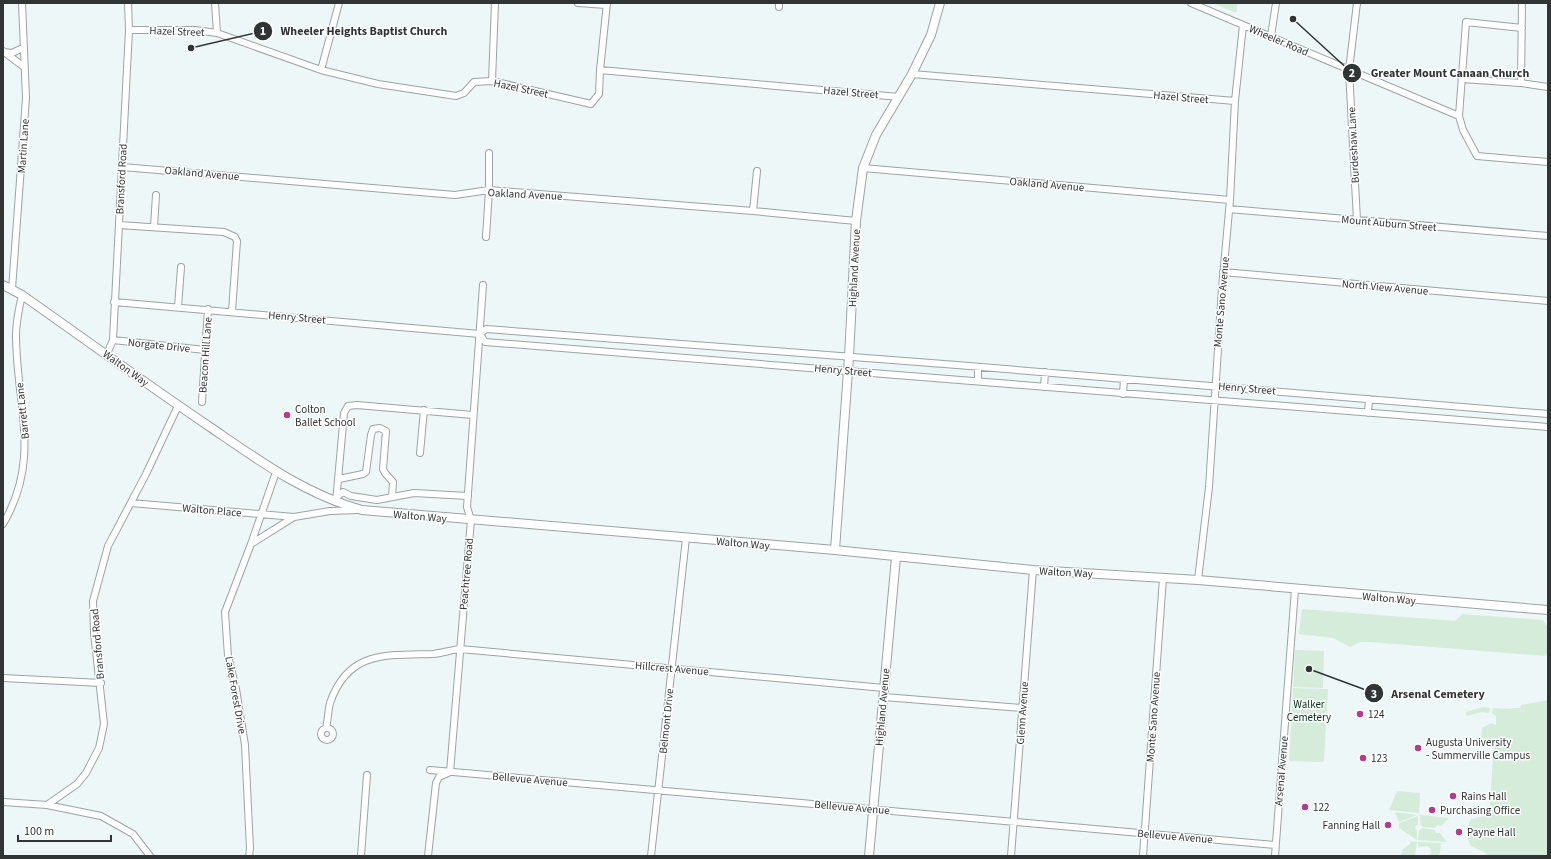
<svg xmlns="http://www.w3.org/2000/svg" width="1551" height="859" viewBox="0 0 1551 859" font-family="'Source Sans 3',sans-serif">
<rect width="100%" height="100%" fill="#eef7f8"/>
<!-- green -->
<path fill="#d4ecd9" d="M 1213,3 L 1238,3 L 1236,13 Z
M 1302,609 L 1455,621 L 1462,614 L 1543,620 L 1548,628 L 1548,654 L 1545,656 L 1370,642 L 1361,642 L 1350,647 L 1333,638 L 1299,634 Z
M 1295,650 L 1324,651 L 1323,688 L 1293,687 Z
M 1293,688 L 1328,689 L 1324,761 L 1322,762 L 1289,761 Z
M 1548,700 L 1548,856 L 1485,856 L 1486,853 L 1471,846 C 1466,839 1466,827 1471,819 L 1489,815 L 1494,743 L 1481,741 L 1482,728 L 1491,723 L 1496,725 L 1496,716 L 1492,713 L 1493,708 L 1512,709 L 1513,708 L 1520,708 L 1521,705 Z
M 1483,707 L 1490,708 L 1489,713 L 1482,712 L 1466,716 L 1466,712 Z
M 1397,791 L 1420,793 L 1419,813 L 1389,810 Z
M 1395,812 L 1417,815 L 1399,822 Z
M 1420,815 L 1449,818 L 1441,826 L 1437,825 L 1435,828 L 1422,827 L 1420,824 Z
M 1418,816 L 1418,824 L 1415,827 L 1417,831 L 1417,840 L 1399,828 L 1399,823 Z
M 1422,828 L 1435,830 L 1436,833 L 1440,833 L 1447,842 L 1418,840 L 1419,831 Z
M 1410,841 L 1417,842 L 1415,856 L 1401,855 L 1402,850 L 1410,844 Z
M 1418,842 L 1441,843 L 1440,853 L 1438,856 L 1428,856 L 1431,853 L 1430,848 L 1427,846 L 1418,847 Z"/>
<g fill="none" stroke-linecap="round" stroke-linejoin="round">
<defs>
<path id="minor" d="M 215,3 L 217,33
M 578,3 L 606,5
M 1191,3 L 1459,116
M 779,7 L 779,3
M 1522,28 L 1466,22 L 1459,116 L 1463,130 L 1477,156 L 1548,162
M 129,30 L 195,30 L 217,33 L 321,70 L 378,84 L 456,96 L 464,93 L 474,82 L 492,81 L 591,104 L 599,94 L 600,70 L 899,97
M 1271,36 L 1276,3
M 3,51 L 24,67
M 4,52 L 12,53 L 23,48
M 321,70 L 339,3
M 600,70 L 607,3
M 912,74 L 1235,101
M 1462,79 L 1521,83 L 1548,87
M 492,81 L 495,3
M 1521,83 L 1522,3
M 122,167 L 455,195 L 489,190 L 753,211 L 856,221
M 863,168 L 1230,200
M 1229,209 L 1548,236
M 753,211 L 757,171
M 1357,220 L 1349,70 L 1357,3
M 119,225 L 224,232 L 235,237 L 237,241 L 232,311
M 154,227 L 156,195
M 486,237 L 489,190 L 489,153
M 1223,272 L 1548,301
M 12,289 L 26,98 L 22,3
M 114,302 L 480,334 L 486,329 L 957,365 L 1548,414
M 178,307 L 181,267
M 480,334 L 485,342 L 1548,427
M 113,340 L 205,350
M 107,354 L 113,340 L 129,30 L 128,3
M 978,381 L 978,367
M 1044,387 L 1045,372
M 1123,394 L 1124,379
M 202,402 L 208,309
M 1368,413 L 1369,399
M 420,453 L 424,410
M 339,479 L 363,474 L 366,472 L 371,435 L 373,429 L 380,428 L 386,431 L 383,469 L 385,473 L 393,482 L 392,497
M 338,496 L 343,492 L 351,496 L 377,500 L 414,493 L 468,496
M 336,502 L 344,413 L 348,406 L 357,405 L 473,415
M 131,503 L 294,517
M 3,524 C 42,458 16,404 16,335 C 16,321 19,308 22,295
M 251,544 L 294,517 L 330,511 L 358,510
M 1198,580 L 1209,487 L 1222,288 L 1230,200 L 1235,101 L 1243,25
M 3,678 L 101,683
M 884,697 L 1022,708
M321 734a6 6 0 1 1 12 0a6 6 0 1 1-12 0Z
M 326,728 C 328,720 328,711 330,703 C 348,650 387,655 433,654 C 442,653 451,650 460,649 L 884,688
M 430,770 L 1275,845
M 3,802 L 47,805 L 77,784 L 86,773 L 99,748 L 104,724 L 94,633 L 93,601 L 108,546 L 146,474 L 178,406
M 47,805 L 101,816 L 133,834 L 150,856
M 249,856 L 250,849 L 245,745 L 236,689 L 228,656 L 225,612 L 251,544 L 276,472
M 361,856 L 367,775
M 428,856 L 436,783 L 439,777 L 450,772 L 471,520 L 467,507 L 483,285
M 651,856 L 686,538
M 1011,856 L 1033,570
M 1143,856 L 1163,578
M 1275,856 L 1295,589"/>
<path id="major" d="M 3,285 L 22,295 C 86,340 149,386 213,429 C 261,462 305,494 362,510 L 835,550 L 1033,570 L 1198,580 L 1548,610
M 835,550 L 849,357 L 856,221 L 863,168 L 876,135 L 912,74 L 931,35 L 940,3
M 869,856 L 896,557"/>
</defs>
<!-- minor casing -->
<use href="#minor" stroke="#9ba3a4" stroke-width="8"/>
<!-- major casing -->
<use href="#major" stroke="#9ba3a4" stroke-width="10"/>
<!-- minor -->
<use href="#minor" stroke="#fff" stroke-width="6"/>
<!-- major -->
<use href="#major" stroke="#fff" stroke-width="8"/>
</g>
<!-- markers -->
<g fill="#b43b8e" stroke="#fff" stroke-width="1.5">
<circle cx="287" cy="415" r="4"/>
<circle cx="1360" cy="714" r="4"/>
<circle cx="1418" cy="748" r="4"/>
<circle cx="1363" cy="758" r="4"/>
<circle cx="1453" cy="796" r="4"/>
<circle cx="1305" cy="807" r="4"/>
<circle cx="1432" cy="810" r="4"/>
<circle cx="1388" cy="825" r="4"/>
<circle cx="1459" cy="832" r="4"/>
</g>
<g text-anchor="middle" stroke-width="3" stroke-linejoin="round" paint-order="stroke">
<!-- street labels -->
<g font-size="11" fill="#303434" stroke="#fff">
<text transform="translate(177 31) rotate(2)" y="4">Hazel Street</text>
<text transform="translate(1279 40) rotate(23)" y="4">Wheeler Road</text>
<text transform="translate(521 88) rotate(12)" y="4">Hazel Street</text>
<text transform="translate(851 92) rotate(5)" y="4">Hazel Street</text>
<text transform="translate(1181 97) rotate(5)" y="4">Hazel Street</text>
<text transform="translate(1353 145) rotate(-93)" y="4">Burdeshaw Lane</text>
<text transform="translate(23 146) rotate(-86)" y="4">Martin Lane</text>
<text transform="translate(202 173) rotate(5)" y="4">Oakland Avenue</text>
<text transform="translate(121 179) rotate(-87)" y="4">Bransford Road</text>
<text transform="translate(1047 184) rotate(5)" y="4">Oakland Avenue</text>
<text transform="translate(525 194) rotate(3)" y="4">Oakland Avenue</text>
<text transform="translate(1389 223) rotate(5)" y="4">Mount Auburn Street</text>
<text transform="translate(854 268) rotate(-87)" y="4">Highland Avenue</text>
<text transform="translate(1385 287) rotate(5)" y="4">North View Avenue</text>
<text transform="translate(1221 302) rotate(-85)" y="4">Monte Sano Avenue</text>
<text transform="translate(297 317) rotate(5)" y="4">Henry Street</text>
<text transform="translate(159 345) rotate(6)" y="4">Norgate Drive</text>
<text transform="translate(205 355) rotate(-86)" y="4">Beacon Hill Lane</text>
<text transform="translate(126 368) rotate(36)" y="4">Walton Way</text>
<text transform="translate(843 370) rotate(5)" y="4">Henry Street</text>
<text transform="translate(1247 388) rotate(5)" y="4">Henry Street</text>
<text transform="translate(22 411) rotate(-96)" y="4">Barrett Lane</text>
<text transform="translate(212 510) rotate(5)" y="4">Walton Place</text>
<text transform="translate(420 516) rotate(5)" y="4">Walton Way</text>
<text transform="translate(743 543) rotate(5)" y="4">Walton Way</text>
<text transform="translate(1066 572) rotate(3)" y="4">Walton Way</text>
<text transform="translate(466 574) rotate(-85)" y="4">Peachtree Road</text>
<text transform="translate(1389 598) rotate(5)" y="4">Walton Way</text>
<text transform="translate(97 644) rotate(-95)" y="4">Bransford Road</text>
<text transform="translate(672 668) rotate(5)" y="4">Hillcrest Avenue</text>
<text transform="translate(236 695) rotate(80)" y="4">Lake Forest Drive</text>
<text transform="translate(882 707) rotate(-85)" y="4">Highland Avenue</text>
<text transform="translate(1022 713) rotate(-86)" y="4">Glenn Avenue</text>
<text transform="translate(1153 717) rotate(-86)" y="4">Monte Sano Avenue</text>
<text transform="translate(666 721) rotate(-84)" y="4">Belmont Drive</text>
<text transform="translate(1281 771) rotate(-85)" y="4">Arsenal Avenue</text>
<text transform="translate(530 779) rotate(5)" y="4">Bellevue Avenue</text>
<text transform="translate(852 807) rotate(5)" y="4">Bellevue Avenue</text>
<text transform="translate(1175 836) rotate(5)" y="4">Bellevue Avenue</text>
</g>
<!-- poi labels -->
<g font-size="11" fill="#303434" stroke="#fff" text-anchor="start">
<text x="295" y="413">Colton<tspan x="295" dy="13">Ballet School</tspan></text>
<text x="1368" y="718">124</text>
<text x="1426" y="746">Augusta University<tspan x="1426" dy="13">- Summerville Campus</tspan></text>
<text x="1371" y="762">123</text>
<text x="1461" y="800">Rains Hall</text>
<text x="1313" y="811">122</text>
<text x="1440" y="814">Purchasing Office</text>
<text x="1380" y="829" text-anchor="end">Fanning Hall</text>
<text x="1467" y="836">Payne Hall</text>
</g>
<!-- park labels -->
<g font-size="11" fill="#003414" stroke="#fff">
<text x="1309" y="708">Walker<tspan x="1309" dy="13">Cemetery</tspan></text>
</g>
</g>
<!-- callouts -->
<path fill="none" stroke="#303434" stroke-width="1.5" d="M191 48L263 31M1293 19L1352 73M1309 669L1374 693"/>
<g fill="#303434" stroke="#fff" stroke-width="1.5">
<circle cx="191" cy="48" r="4"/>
<circle cx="1293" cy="19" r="4"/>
<circle cx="1309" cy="669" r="4"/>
<circle cx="263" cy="31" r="10"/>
<circle cx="1352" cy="73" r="10"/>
<circle cx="1374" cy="693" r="10"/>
</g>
<g font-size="12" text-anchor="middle" font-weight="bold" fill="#fff">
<text x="263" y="35">1</text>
<text x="1352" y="77">2</text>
<text x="1374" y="698">3</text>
</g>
<g font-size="12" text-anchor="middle" font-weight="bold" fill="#303434" stroke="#fff" stroke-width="3" stroke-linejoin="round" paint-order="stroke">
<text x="364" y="35">Wheeler Heights Baptist Church</text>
<text x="1450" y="77">Greater Mount Canaan Church</text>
<text x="1438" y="698">Arsenal Cemetery</text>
</g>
<!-- border -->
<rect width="1551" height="859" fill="none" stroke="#303434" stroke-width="8"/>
<!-- scale -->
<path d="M18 835v6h93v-6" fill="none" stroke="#303434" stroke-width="2"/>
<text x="24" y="835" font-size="12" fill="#303434" stroke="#ffffff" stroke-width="3" paint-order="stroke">100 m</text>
</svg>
